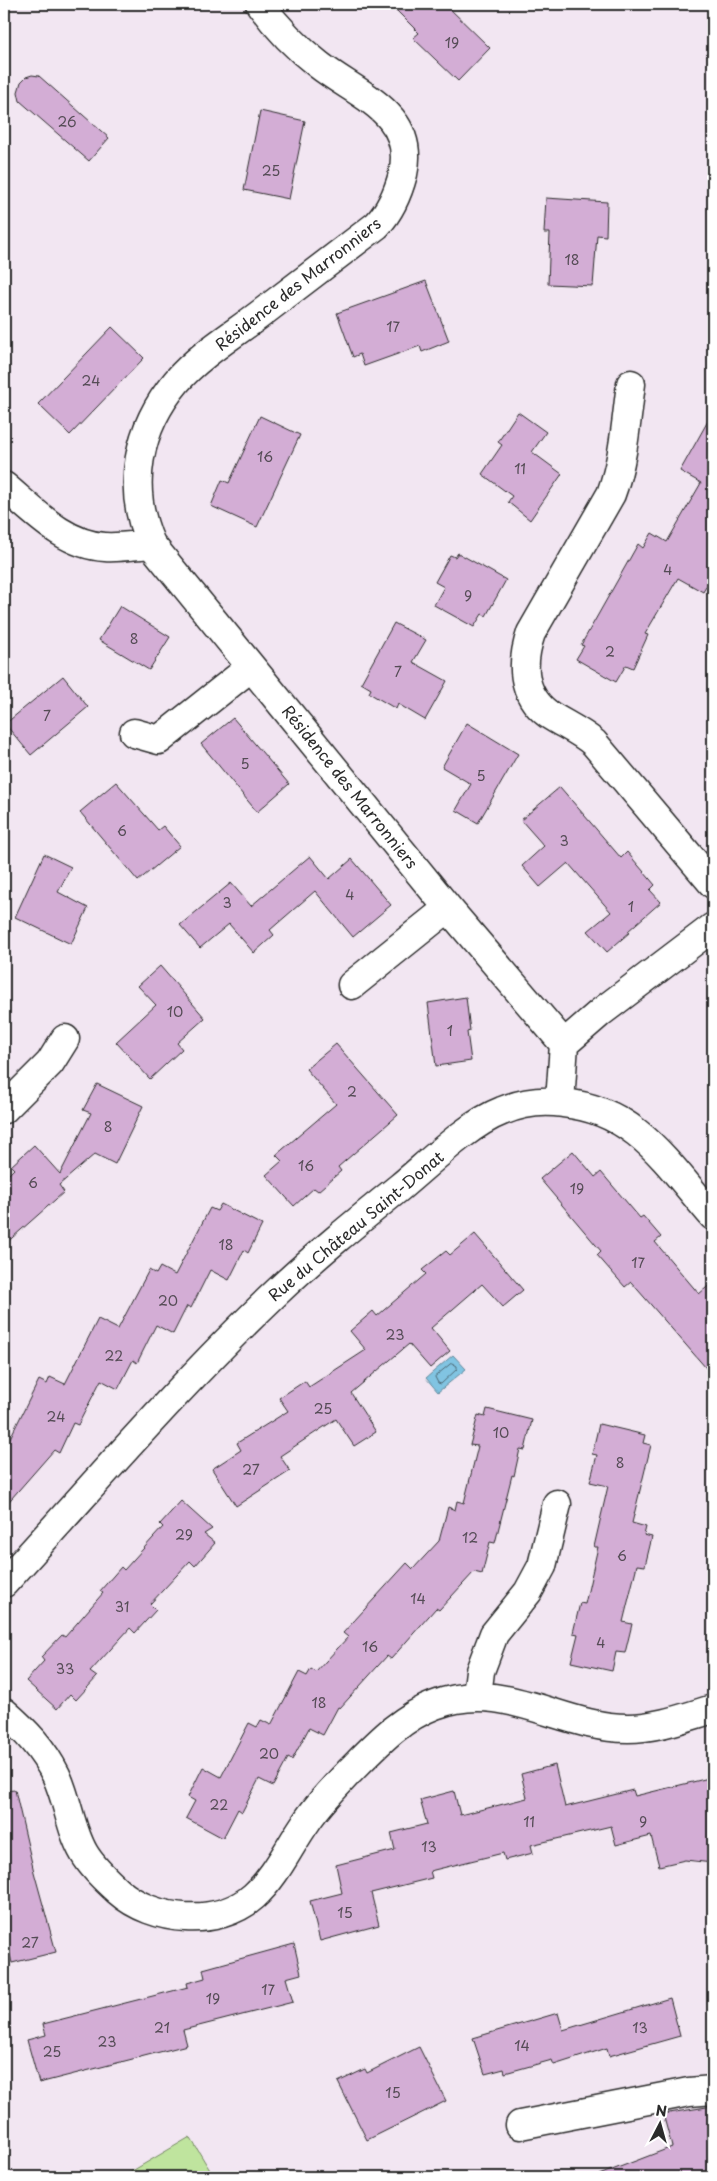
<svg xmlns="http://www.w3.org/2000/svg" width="717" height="2181" viewBox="0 0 717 2181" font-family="'Playpen Sans',sans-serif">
<rect width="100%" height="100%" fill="#f2e6f2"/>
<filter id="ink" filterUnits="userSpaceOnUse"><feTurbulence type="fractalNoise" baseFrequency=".02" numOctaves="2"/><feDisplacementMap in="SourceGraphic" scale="10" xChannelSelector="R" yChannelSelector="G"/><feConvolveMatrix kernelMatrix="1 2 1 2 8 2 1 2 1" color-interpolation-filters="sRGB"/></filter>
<g filter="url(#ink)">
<!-- green -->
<path fill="#bfe49e" stroke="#758864" d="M 190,2137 L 214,2177 L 122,2177 Z"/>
<!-- water -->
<path fill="#81c4e2" stroke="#5f8799" d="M 453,1355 L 466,1369 L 438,1392 L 426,1378 Z"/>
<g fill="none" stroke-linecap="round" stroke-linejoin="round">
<!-- shore -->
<path stroke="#4d6874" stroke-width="1" d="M 452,1363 L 457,1366 L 457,1369 L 441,1384 L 438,1383 L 435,1377 Z"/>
</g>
<!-- building -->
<path fill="#d3add5" stroke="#2b2b2b" d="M 390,4 L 445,4 L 490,48 L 458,81 L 413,38 L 419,33 Z
M 32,75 L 39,76 L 109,138 L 89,161 L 20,101 L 18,92 L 21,82 L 26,77 Z
M 260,111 L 305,121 L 289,199 L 244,190 Z
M 546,198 L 607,202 L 606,236 L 597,235 L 593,286 L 548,284 L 550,233 L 544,233 Z
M 426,281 L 449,341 L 422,352 L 420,346 L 364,366 L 360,354 L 353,357 L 337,313 Z
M 112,327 L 144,358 L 70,435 L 38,404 Z
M 518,412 L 546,432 L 532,452 L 562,474 L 530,520 L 508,502 L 512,496 L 482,474 L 502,445 L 498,442 Z
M 713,412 L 713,575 L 703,592 L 678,578 L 645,634 L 648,635 L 633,668 L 626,665 L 616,682 L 576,659 L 584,646 L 581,645 L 638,544 L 643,548 L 652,533 L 667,542 L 701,483 L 680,471 Z
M 260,416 L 300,435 L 257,527 L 211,506 L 222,480 L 229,483 Z
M 458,553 L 506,580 L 486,616 L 482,614 L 474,627 L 434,605 L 444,587 L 435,582 L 450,555 L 455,557 Z
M 120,606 L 170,637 L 149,670 L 99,640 Z
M 394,623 L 426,640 L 413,662 L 447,681 L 425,720 L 398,704 L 396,709 L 369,693 L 371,689 L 361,683 Z
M 63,676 L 88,707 L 31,755 L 5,724 Z
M 233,718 L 289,784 L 257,812 L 201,744 Z
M 467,723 L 518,754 L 478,823 L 456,810 L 471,784 L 442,767 Z
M 116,782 L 158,830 L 163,826 L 180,846 L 138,881 L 80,812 Z
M 560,787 L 621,858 L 627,852 L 655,885 L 650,890 L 661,902 L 628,931 L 630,932 L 607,952 L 588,931 L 611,912 L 568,863 L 540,887 L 522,866 L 544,846 L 521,820 Z
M 44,854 L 71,867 L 58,892 L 88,908 L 71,944 L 15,917 Z
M 310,856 L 329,879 L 352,859 L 391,905 L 353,937 L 315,891 L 270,930 L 274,935 L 254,953 L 229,924 L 200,948 L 180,925 L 231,883 L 251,906 Z
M 160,966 L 205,1018 L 177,1043 L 182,1049 L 150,1079 L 116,1042 L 156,1005 L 138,986 Z
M 466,997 L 470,1031 L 467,1032 L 471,1061 L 436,1066 L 428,1003 Z
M 336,1044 L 398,1115 L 338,1167 L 341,1171 L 318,1191 L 314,1188 L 294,1206 L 266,1175 L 282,1161 L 276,1155 L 336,1104 L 306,1069 Z
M 97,1084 L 143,1106 L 115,1164 L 95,1154 L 59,1185 L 64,1192 L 4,1245 L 4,1179 L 14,1169 L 11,1166 L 34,1145 L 60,1174 L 91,1113 L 83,1110 Z
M 573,1151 L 595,1177 L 601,1172 L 640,1218 L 643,1216 L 661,1237 L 655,1242 L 699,1294 L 713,1282 L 713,1376 L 631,1282 L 625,1287 L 597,1255 L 601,1251 L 540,1179 Z
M 221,1204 L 262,1225 L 248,1253 L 244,1250 L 229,1280 L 210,1270 L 191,1308 L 187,1306 L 173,1334 L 156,1325 L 137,1363 L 133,1360 L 118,1389 L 101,1380 L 78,1425 L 73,1423 L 59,1453 L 54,1450 L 4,1507 L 4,1450 L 39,1380 L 47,1384 L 50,1377 L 65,1384 L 98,1319 L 118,1329 L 149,1270 L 156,1274 L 160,1267 L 175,1275 L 210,1208 L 217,1211 Z
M 475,1234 L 523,1290 L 503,1307 L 482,1284 L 431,1328 L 450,1351 L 430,1368 L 409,1344 L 351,1393 L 376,1432 L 354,1446 L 336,1419 L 280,1456 L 290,1471 L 236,1506 L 212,1469 L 241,1450 L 237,1443 L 288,1411 L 279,1398 L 305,1381 L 309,1387 L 366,1350 L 350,1331 L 373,1311 L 377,1316 L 426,1274 L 422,1270 L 446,1251 L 450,1255 Z
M 487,1409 L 532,1420 L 525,1450 L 520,1449 L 514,1476 L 512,1475 L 495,1543 L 490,1542 L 482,1574 L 474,1572 L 439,1610 L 436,1608 L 391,1659 L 387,1656 L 340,1708 L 338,1707 L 323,1735 L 309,1728 L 292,1760 L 288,1758 L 273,1786 L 259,1779 L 242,1812 L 238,1809 L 223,1838 L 186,1818 L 195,1801 L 188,1797 L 203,1767 L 221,1777 L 249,1723 L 257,1727 L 261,1720 L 271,1725 L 299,1672 L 307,1676 L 311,1669 L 316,1672 L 348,1637 L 343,1633 L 407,1563 L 413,1569 L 439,1541 L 448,1507 L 455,1510 L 457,1501 L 464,1503 L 478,1446 L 470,1445 L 478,1415 L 485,1417 Z
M 599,1424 L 645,1435 L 643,1443 L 651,1445 L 632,1523 L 646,1527 L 644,1535 L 652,1537 L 645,1566 L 637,1565 L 623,1622 L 632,1624 L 625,1653 L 616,1652 L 612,1671 L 571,1662 L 578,1634 L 573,1633 L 580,1603 L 585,1604 L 598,1547 L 594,1547 L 608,1486 L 590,1482 L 597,1455 L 592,1454 Z
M 181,1501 L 212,1529 L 204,1534 L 215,1543 L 195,1566 L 190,1561 L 150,1604 L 156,1610 L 135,1633 L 130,1628 L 90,1672 L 97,1677 L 76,1700 L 70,1694 L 57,1709 L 26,1681 L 44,1661 L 41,1657 L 62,1635 L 65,1637 L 103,1593 L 100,1591 L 121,1567 L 124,1570 L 163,1527 L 160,1524 Z
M 555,1765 L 565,1807 L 633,1790 L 635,1796 L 713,1777 L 713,1863 L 685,1860 L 659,1866 L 651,1836 L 616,1845 L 611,1826 L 531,1845 L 533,1853 L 505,1860 L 503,1853 L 430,1871 L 432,1878 L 371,1893 L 379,1925 L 320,1941 L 310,1901 L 342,1893 L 336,1865 L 395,1850 L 391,1833 L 427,1824 L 420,1800 L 454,1791 L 460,1815 L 527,1798 L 521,1774 Z
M 15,1790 L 34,1872 L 56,1952 L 12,1963 L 4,1930 L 4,1791 Z
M 294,1944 L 301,1974 L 286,1978 L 293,2002 L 183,2030 L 187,2045 L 39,2083 L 27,2040 L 46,2035 L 43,2024 L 188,1987 L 187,1983 L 205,1978 L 203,1969 Z
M 670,1998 L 680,2036 L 609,2056 L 607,2048 L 554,2065 L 552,2060 L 505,2073 L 504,2069 L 485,2074 L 473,2038 L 558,2013 L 563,2030 Z
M 419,2047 L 446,2101 L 367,2140 L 338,2082 L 365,2069 L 367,2073 Z
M 713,2106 L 713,2177 L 600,2177 L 599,2175 L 672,2147 L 663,2114 Z"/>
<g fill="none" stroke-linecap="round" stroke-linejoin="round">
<defs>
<path id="minor" d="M 260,4 C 276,26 297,48 319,65 C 357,95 417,113 403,174 C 398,193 391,210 377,225 C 339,254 301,283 263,312 C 236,333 199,355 177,381 C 137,428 126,488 151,544 L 448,908 L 564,1044
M 631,384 C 626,421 624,459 611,494 L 531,633 C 521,662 521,694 548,714 C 563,724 580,731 594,743 L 713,884
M 4,486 C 33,510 64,545 105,547 C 120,548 136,545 151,544
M 134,733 L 159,740 L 251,667
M 352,985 L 448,908
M 560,1102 L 564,1044 L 601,1012 L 713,927
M 4,1109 L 50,1063 L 65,1039
M 4,1583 C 94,1485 180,1384 277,1292 C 316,1255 358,1221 400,1187 C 428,1164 468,1124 502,1111 C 521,1103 543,1100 563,1103 C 637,1110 668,1165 713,1216
M 477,1696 L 480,1671 L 494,1634 L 528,1592 L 542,1566 L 557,1504
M 4,1712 C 26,1731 43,1749 56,1775 C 68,1800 70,1829 84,1853 C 92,1867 106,1880 118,1891 C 153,1922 218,1928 254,1896 C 277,1875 289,1846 307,1821 C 319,1803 334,1788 349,1772 C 375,1746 400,1718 435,1705 C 505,1678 560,1728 628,1728 C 657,1728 686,1717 713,1709
M 520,2125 L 689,2092 L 713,2090"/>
</defs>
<!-- minor casing -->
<use href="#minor" stroke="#2b2b2b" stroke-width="31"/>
<!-- minor -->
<use href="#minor" stroke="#fff" stroke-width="28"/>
</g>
</g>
<g text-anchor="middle" stroke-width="4" stroke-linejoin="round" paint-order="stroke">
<!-- number labels -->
<g font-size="14" fill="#554c56">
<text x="452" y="48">19</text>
<text x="67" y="127">26</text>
<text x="271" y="176">25</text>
<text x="572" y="265">18</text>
<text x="393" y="332">17</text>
<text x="91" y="386">24</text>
<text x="265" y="462">16</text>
<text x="520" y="474">11</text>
<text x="668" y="575">4</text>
<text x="468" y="601">9</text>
<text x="134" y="644">8</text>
<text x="610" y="657">2</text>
<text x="398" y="677">7</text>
<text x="47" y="721">7</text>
<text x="245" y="769">5</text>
<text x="481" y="781">5</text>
<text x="122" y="836">6</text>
<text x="564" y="846">3</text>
<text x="350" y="900">4</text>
<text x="227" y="908">3</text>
<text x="631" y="912">1</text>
<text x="175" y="1017">10</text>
<text x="450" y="1036">1</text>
<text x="352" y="1097">2</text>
<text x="108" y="1132">8</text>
<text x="306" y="1171">16</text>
<text x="33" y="1188">6</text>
<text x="577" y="1194">19</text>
<text x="226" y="1250">18</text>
<text x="638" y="1268">17</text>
<text x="168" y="1306">20</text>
<text x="395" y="1340">23</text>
<text x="114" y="1361">22</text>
<text x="323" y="1414">25</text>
<text x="56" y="1422">24</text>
<text x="501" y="1438">10</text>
<text x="620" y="1468">8</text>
<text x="251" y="1475">27</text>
<text x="184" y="1540">29</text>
<text x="470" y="1543">12</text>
<text x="622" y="1561">6</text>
<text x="418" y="1604">14</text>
<text x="122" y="1612">31</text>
<text x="601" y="1648">4</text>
<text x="370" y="1652">16</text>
<text x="65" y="1674">33</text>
<text x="319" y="1708">18</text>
<text x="269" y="1759">20</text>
<text x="219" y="1810">22</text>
<text x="529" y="1827">11</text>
<text x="643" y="1827">9</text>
<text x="429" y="1852">13</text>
<text x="345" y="1918">15</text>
<text x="30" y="1948">27</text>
<text x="268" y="1995">17</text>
<text x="213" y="2004">19</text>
<text x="162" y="2033">21</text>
<text x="640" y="2033">13</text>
<text x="107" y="2047">23</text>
<text x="522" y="2051">14</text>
<text x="52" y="2057">25</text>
<text x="393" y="2098">15</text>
</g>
<!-- street labels -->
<g font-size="16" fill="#2b2b2b" stroke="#fff">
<text transform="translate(298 284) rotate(-38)" y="6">Résidence des Marronniers</text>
<text transform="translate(350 787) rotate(51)" y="6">Résidence des Marronniers</text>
<text transform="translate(356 1226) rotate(-40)" y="6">Rue du Château Saint-Donat</text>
</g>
</g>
<!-- margin -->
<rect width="717" height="2181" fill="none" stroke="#fff" stroke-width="20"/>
<rect x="10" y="10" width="697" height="2161" fill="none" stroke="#2b2b2b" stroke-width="2" filter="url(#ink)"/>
<!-- north arrow -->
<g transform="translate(660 2124) rotate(6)" stroke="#ffffff" stroke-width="4" paint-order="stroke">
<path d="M0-4L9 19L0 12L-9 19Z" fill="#2b2b2b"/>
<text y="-8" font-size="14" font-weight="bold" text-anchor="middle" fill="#2b2b2b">N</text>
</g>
</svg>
